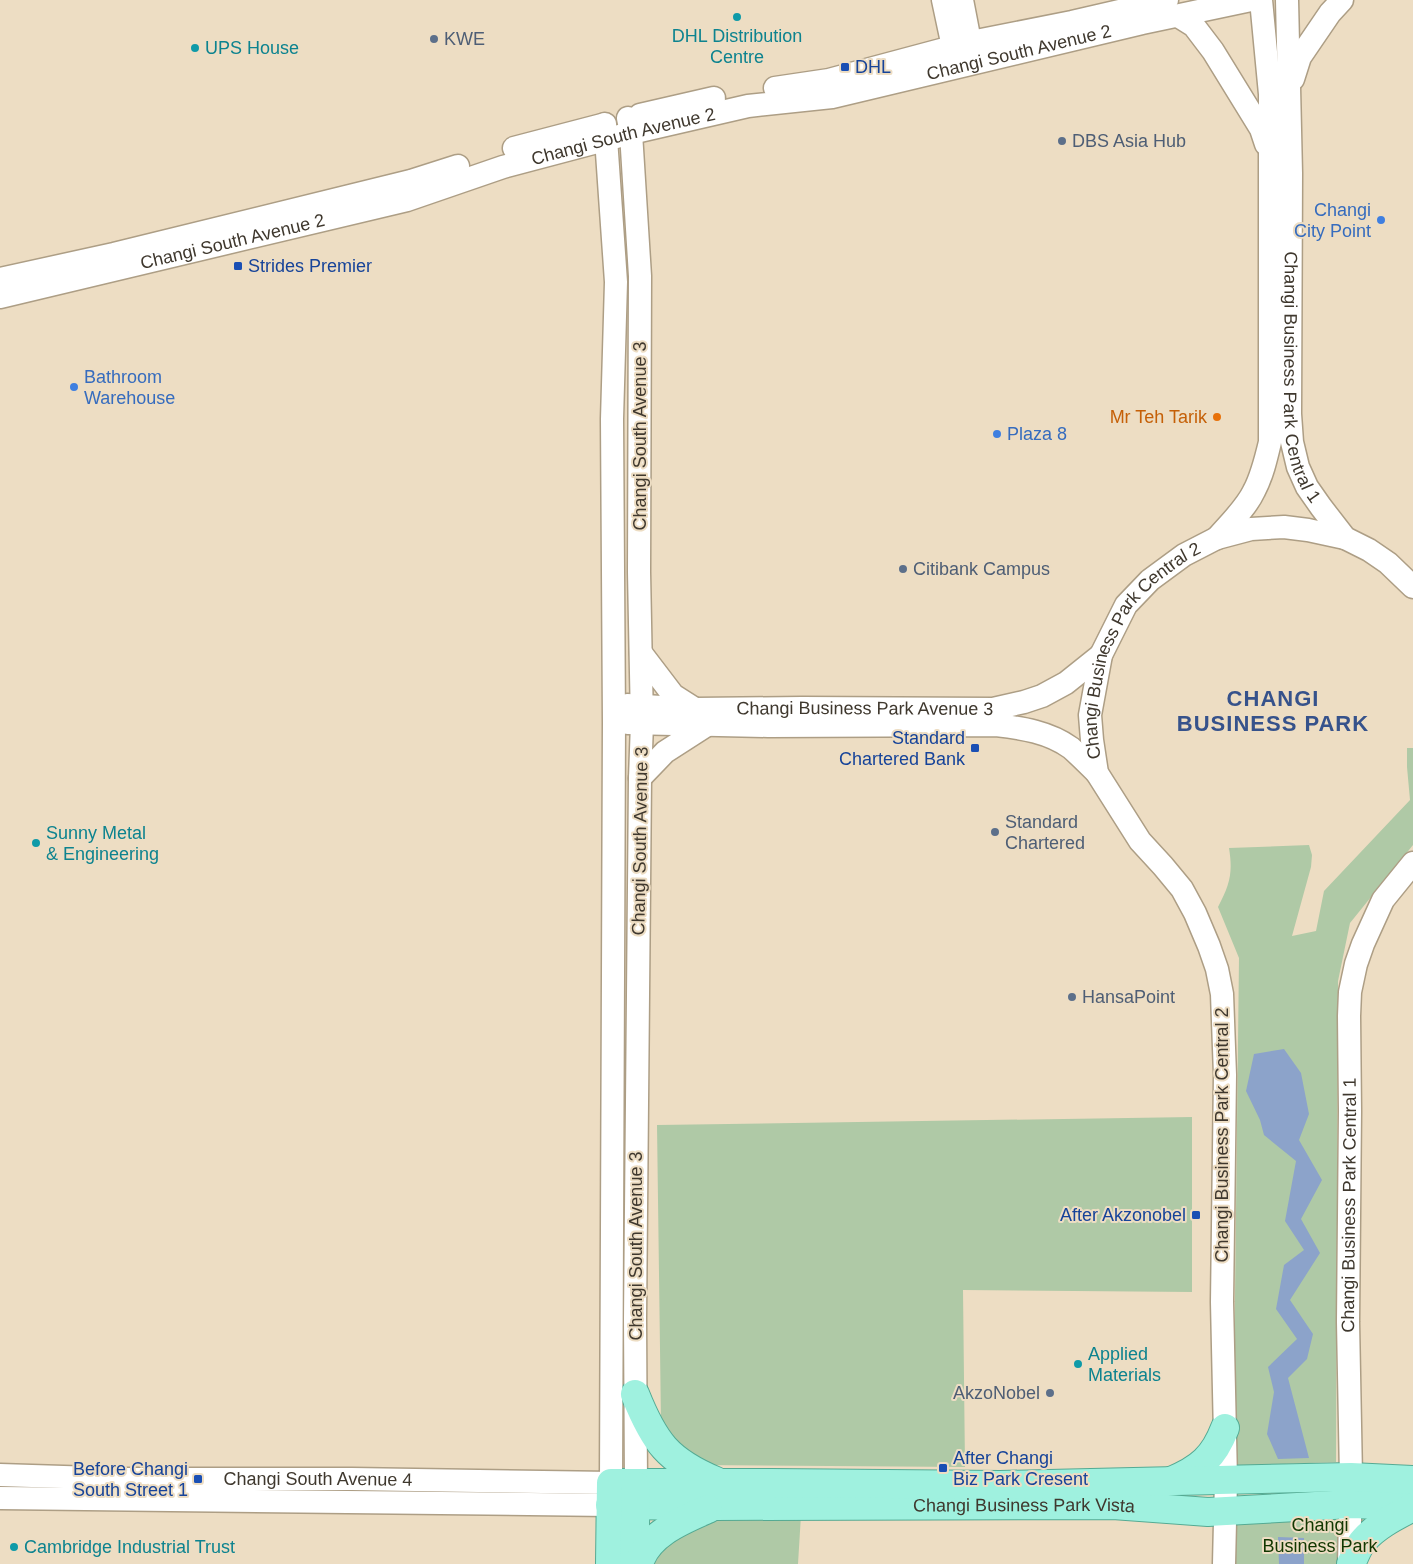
<svg xmlns="http://www.w3.org/2000/svg" width="1413" height="1564" viewBox="0 0 1413 1564" font-family="Arial,sans-serif">
<rect width="100%" height="100%" fill="#edddc3"/>
<!-- green -->
<path fill="#afc9a6" d="M 1407,748 L 1413,748 L 1413,845 L 1350,923 L 1338,981 L 1336,1462 L 1233,1466 L 1239,958 L 1218,907 C 1230,884 1233,873 1229,848 L 1309,845 L 1312,855 L 1311,867 L 1292,936 L 1316,931 L 1324,891 L 1410,800 L 1407,767 Z
M 1192,1117 L 1192,1292 L 963,1290 L 965,1467 L 695,1465 L 661,1423 L 657,1125 Z
M 714,1506 L 801,1515 L 798,1564 L 639,1564 Z
M 1349,1506 L 1349,1564 L 1224,1564 L 1226,1511 Z"/>
<!-- water -->
<path fill="#8ca3ca" d="M 1284,1049 L 1301,1073 L 1309,1114 L 1299,1140 L 1322,1180 L 1301,1219 L 1320,1253 L 1290,1300 L 1313,1334 L 1307,1359 L 1288,1378 L 1309,1458 L 1278,1459 L 1267,1434 L 1274,1392 L 1268,1367 L 1297,1339 L 1276,1309 L 1284,1265 L 1304,1250 L 1285,1221 L 1296,1161 L 1264,1135 L 1260,1120 L 1246,1091 L 1254,1054 Z
M 1278,1537 L 1304,1538 L 1304,1564 L 1279,1564 Z"/>
<g fill="none" stroke-linecap="round" stroke-linejoin="round">
<defs>
<g id="minor">
<path d="M 943,0 L 956,61"/>
<path d="M 962,0 L 973,57"/>
<path id="s1" d="M 1287,0 L 1291,173 L 1290,414 L 1292,442 L 1298,467 L 1307,487 L 1321,507 L 1345,538 L 1369,550 L 1388,563 L 1413,587"/>
<path d="M 1178,16 L 1194,26 L 1213,51 L 1261,129 L 1266,144"/>
<path d="M 1293,79 L 1300,57 L 1330,13 L 1342,0"/>
<path d="M 775,88 L 829,80 L 971,42 L 1072,22 L 1167,0"/>
<path d="M 640,115 L 714,98"/>
<path d="M 628,118 L 631,133 L 640,276 L 639,572 L 642,723 L 640,778 L 635,1319 L 636,1484"/>
<path d="M 514,148 L 602,125"/>
<path d="M 0,279 L 114,254 L 411,181 L 458,166"/>
<path id="s2" d="M 0,297 L 407,200 L 503,167 L 631,133 L 748,106 L 832,97 L 1142,23 L 1251,0"/>
<path d="M 1217,538 C 1230,523 1246,508 1254,491 C 1262,476 1266,459 1270,442 L 1270,94 L 1261,0"/>
<path d="M 641,653 L 673,695 L 695,709"/>
<path id="s3" d="M 627,705 L 696,709 L 802,708 L 993,709 L 1024,702 L 1042,696 L 1066,683 L 1101,655"/>
<path d="M 628,723 L 768,726 L 996,725 C 1022,728 1049,732 1071,748 C 1080,756 1089,765 1097,773"/>
<path d="M 640,778 L 665,752 L 707,725"/>
<path id="s4" d="M 0,1475 L 127,1479 L 352,1479 L 611,1483 L 614,722 L 612,419 L 616,282 L 605,124"/>
<path d="M 0,1498 L 610,1505"/>
<path id="s5" d="M 1224,1564 L 1226,1480 L 1222,1302 L 1225,1075 L 1222,994 L 1217,969 L 1209,946 L 1195,913 L 1182,889 L 1163,866 L 1140,841 L 1097,773 L 1092,740 L 1090,715 L 1101,655 L 1126,605 L 1150,580 L 1184,555 L 1217,538 L 1251,529 L 1284,527 L 1308,530 L 1345,538"/>
<path id="s6" d="M 1349,1564 L 1351,1477 L 1348,1322 L 1350,1111 L 1349,1016 L 1350,992 L 1356,964 L 1363,944 L 1383,900 L 1413,863"/>
</g>
<g id="major">
<path d="M 635,1394 C 654,1442 668,1461 716,1481"/>
<path d="M 1171,1481 C 1200,1469 1214,1457 1225,1428"/>
<path id="s7" d="M 610,1505 L 714,1506 L 1113,1505 L 1208,1512 L 1351,1504 L 1413,1506"/>
<path d="M 610,1564 L 611,1483 L 772,1483 L 1000,1485 L 1351,1477 L 1413,1480"/>
<path d="M 634,1564 L 636,1486"/>
<path d="M 639,1564 C 647,1534 683,1520 708,1509"/>
<path d="M 1351,1564 C 1355,1556 1358,1546 1364,1540 C 1377,1525 1396,1516 1413,1507"/>
</g>
</defs>
<!-- minor casing -->
<use href="#minor" stroke="#ad9e85" stroke-width="25"/>
<!-- major casing -->
<use href="#major" stroke="#54aa93" stroke-width="30"/>
<!-- minor -->
<use href="#minor" stroke="#fff" stroke-width="22"/>
<!-- major -->
<use href="#major" stroke="#9ff1df" stroke-width="28"/>
</g>
<!-- markers -->
<g fill="#0f9aa8" stroke="#edddc3" stroke-width="2">
<circle cx="737" cy="17" r="5"/>
<circle cx="195" cy="48" r="5"/>
<circle cx="36" cy="843" r="5"/>
<circle cx="1078" cy="1364" r="5"/>
<circle cx="14" cy="1547" r="5"/>
</g>
<g fill="#5c6f8a" stroke="#edddc3" stroke-width="2">
<circle cx="434" cy="39" r="5"/>
<circle cx="1062" cy="141" r="5"/>
<circle cx="903" cy="569" r="5"/>
<circle cx="995" cy="832" r="5"/>
<circle cx="1072" cy="997" r="5"/>
<circle cx="1050" cy="1393" r="5"/>
</g>
<g fill="#1a4fb4" stroke="#edddc3" stroke-width="2">
<rect x="840" y="62" width="10" height="10" rx="2.5"/>
<rect x="233" y="261" width="10" height="10" rx="2.5"/>
<rect x="970" y="743" width="10" height="10" rx="2.5"/>
<rect x="1191" y="1210" width="10" height="10" rx="2.5"/>
<rect x="938" y="1463" width="10" height="10" rx="2.5"/>
<rect x="193" y="1474" width="10" height="10" rx="2.5"/>
</g>
<g fill="#3f7fe0" stroke="#edddc3" stroke-width="2">
<circle cx="1381" cy="220" r="5"/>
<circle cx="74" cy="387" r="5"/>
<circle cx="997" cy="434" r="5"/>
</g>
<circle fill="#e8710a" stroke="#edddc3" stroke-width="2" cx="1217" cy="417" r="5"/>
<g text-anchor="middle" stroke-width="4" stroke-linejoin="round" paint-order="stroke">
<!-- culture labels -->
<g font-size="18" fill="#0d838f" stroke="#edddc3" text-anchor="start">
<text x="737" y="42" text-anchor="middle">DHL Distribution<tspan x="737" dy="21">Centre</tspan></text>
<text x="205" y="54">UPS House</text>
<text x="46" y="839">Sunny Metal<tspan x="46" dy="21">&amp; Engineering</tspan></text>
<text x="1088" y="1360">Applied<tspan x="1088" dy="21">Materials</tspan></text>
<text x="24" y="1553">Cambridge Industrial Trust</text>
</g>
<!-- service labels -->
<g font-size="18" fill="#4e5e75" stroke="#edddc3" text-anchor="start">
<text x="444" y="45">KWE</text>
<text x="1072" y="147">DBS Asia Hub</text>
<text x="913" y="575">Citibank Campus</text>
<text x="1005" y="828">Standard<tspan x="1005" dy="21">Chartered</tspan></text>
<text x="1082" y="1003">HansaPoint</text>
<text x="1040" y="1399" text-anchor="end">AkzoNobel</text>
</g>
<!-- street labels -->
<g font-size="18" fill="#3f382e" stroke="#edddc3">
<text dy="6" stroke="none"><textPath href="#s2" startOffset="1049">Changi South Avenue 2</textPath></text>
<text dy="6" stroke="none"><textPath href="#s2" startOffset="644">Changi South Avenue 2</textPath></text>
<text dy="6" stroke="none"><textPath href="#s2" startOffset="239">Changi South Avenue 2</textPath></text>
<text dy="6" stroke="none"><textPath href="#s1" startOffset="379">Changi Business Park Central 1</textPath></text>
<text transform="translate(640 436) rotate(-90)" y="6">Changi South Avenue 3</text>
<text dy="6" stroke="none"><textPath href="#s5" startOffset="969">Changi Business Park Central 2</textPath></text>
<text dy="6" stroke="none"><textPath href="#s3" startOffset="238">Changi Business Park Avenue 3</textPath></text>
<text transform="translate(640 841) rotate(-89)" y="6">Changi South Avenue 3</text>
<text transform="translate(1222 1135) rotate(-90)" y="6">Changi Business Park Central 2</text>
<text dy="6" stroke="none"><textPath href="#s6" startOffset="359">Changi Business Park Central 1</textPath></text>
<text transform="translate(636 1246) rotate(-90)" y="6">Changi South Avenue 3</text>
<text dy="6" stroke="none"><textPath href="#s4" startOffset="318">Changi South Avenue 4</textPath></text>
<text dy="6" stroke="none"><textPath href="#s7" startOffset="414">Changi Business Park Vista</textPath></text>
</g>
<!-- transit labels -->
<g font-size="18" fill="#164399" stroke="#edddc3" text-anchor="start">
<text x="855" y="73">DHL</text>
<text x="248" y="272">Strides Premier</text>
<text x="965" y="744" text-anchor="end">Standard<tspan x="965" dy="21">Chartered Bank</tspan></text>
<text x="1186" y="1221" text-anchor="end">After Akzonobel</text>
<text x="953" y="1464">After Changi<tspan x="953" dy="21">Biz Park Cresent</tspan></text>
<text x="188" y="1475" text-anchor="end">Before Changi<tspan x="188" dy="21">South Street 1</tspan></text>
</g>
<!-- shop labels -->
<g font-size="18" fill="#366cbe" stroke="#edddc3" text-anchor="start">
<text x="1371" y="216" text-anchor="end">Changi<tspan x="1371" dy="21">City Point</tspan></text>
<text x="84" y="383">Bathroom<tspan x="84" dy="21">Warehouse</tspan></text>
<text x="1007" y="440">Plaza 8</text>
</g>
<!-- food labels -->
<g font-size="18" fill="#c56008" stroke="#edddc3" text-anchor="end">
<text x="1207" y="423">Mr Teh Tarik</text>
</g>
<!-- park labels -->
<g font-size="18" fill="#113700" stroke="#edddc3">
<text x="1320" y="1531">Changi<tspan x="1320" dy="21">Business Park</tspan></text>
</g>
<!-- district labels -->
<g font-size="22" font-weight="bold" letter-spacing="1" fill="#36528b" stroke="#edddc3">
<text x="1273" y="706">CHANGI<tspan x="1273" dy="25">BUSINESS PARK</tspan></text>
</g>
</g>
</svg>
